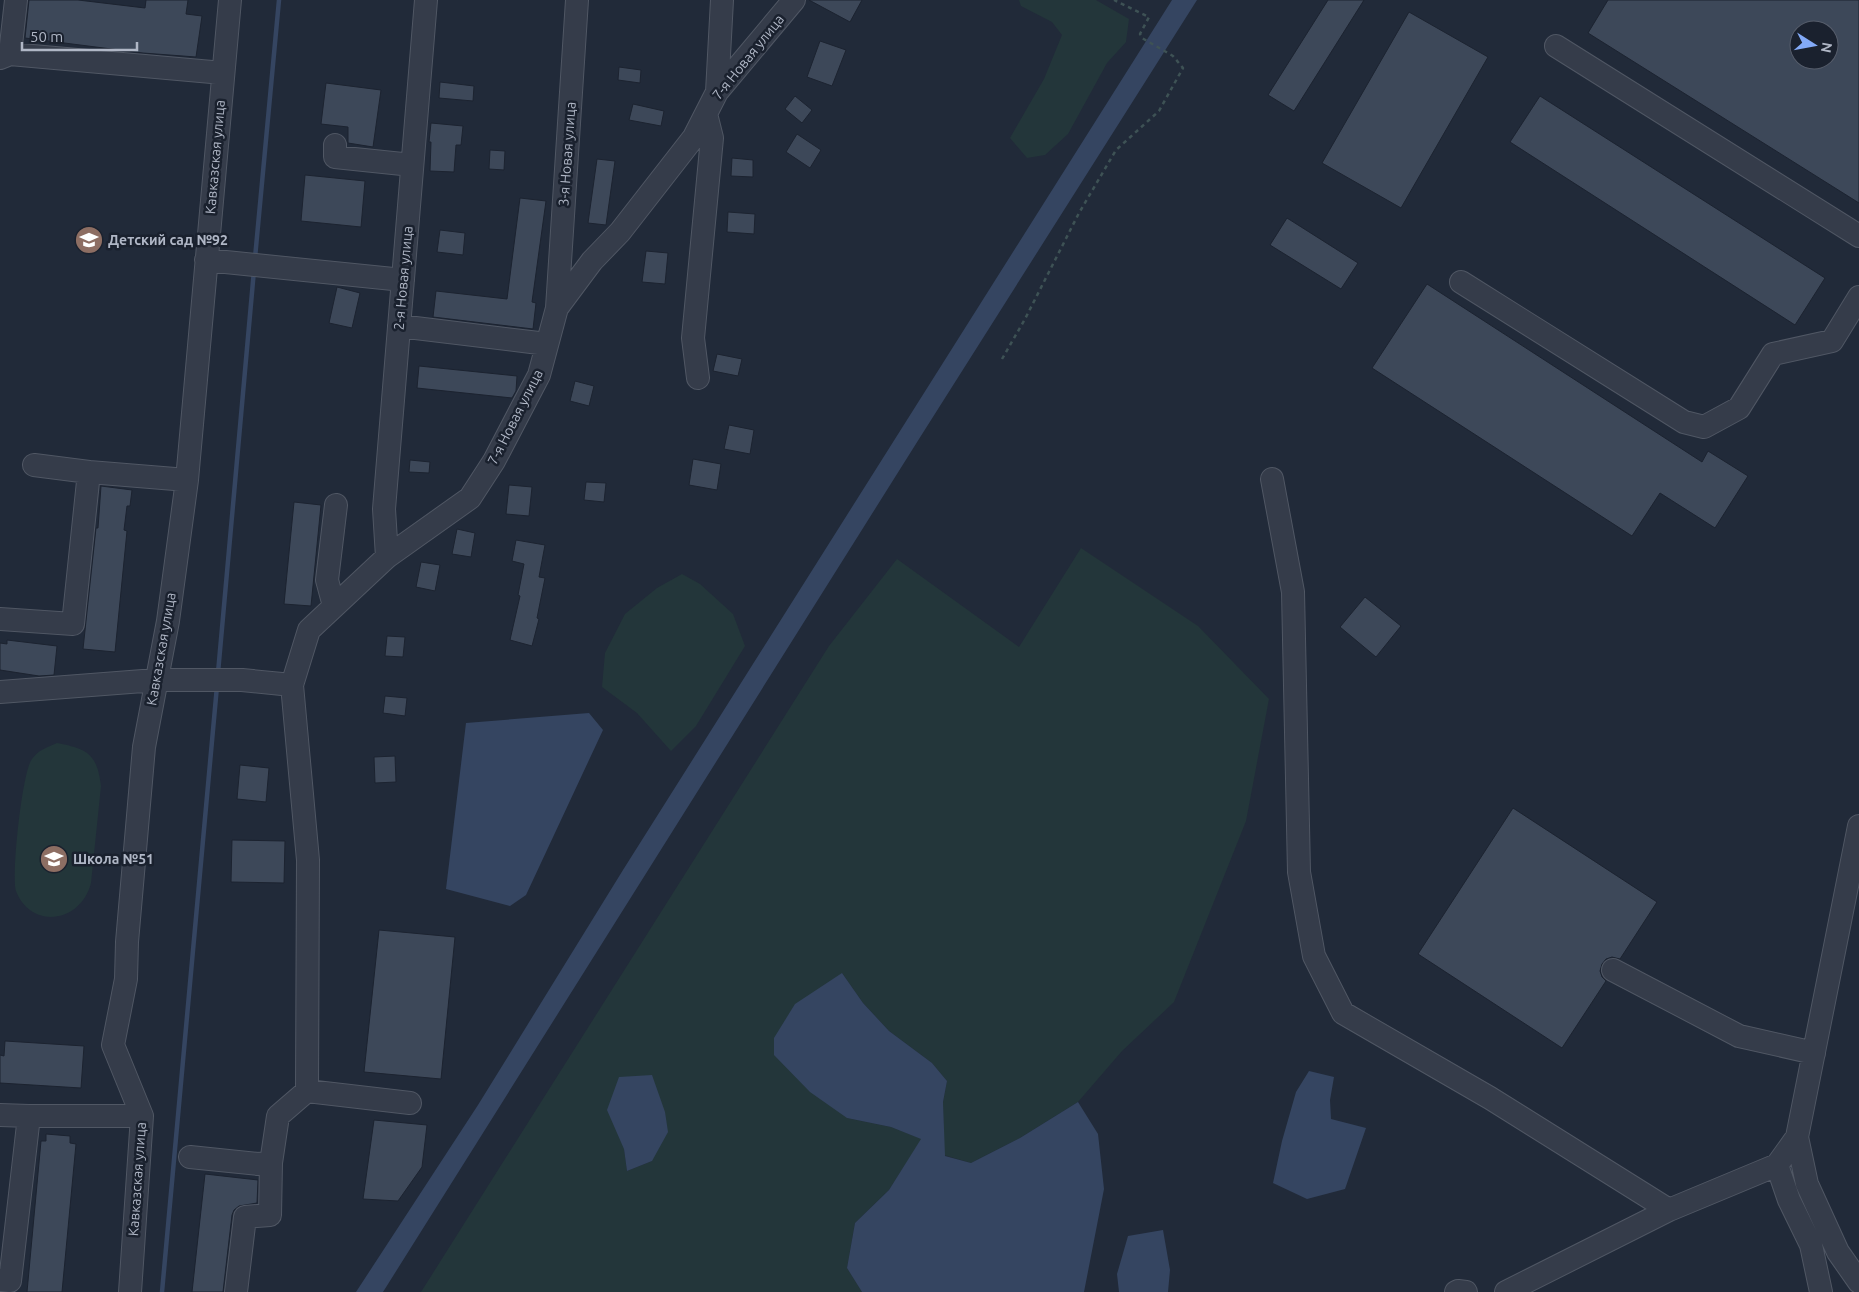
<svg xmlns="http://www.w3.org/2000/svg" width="1859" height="1292" viewBox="0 0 1859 1292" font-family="Ubuntu,sans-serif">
<rect width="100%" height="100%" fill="#212a39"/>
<!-- green -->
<path fill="#23363a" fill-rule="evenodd" d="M 1019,0 L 1096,0 L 1129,19 L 1126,42 L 1107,63 L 1068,134 L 1045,155 L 1027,158 L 1010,138 L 1044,79 L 1062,35 L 1052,22 L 1021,6 Z
M 1081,548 L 1198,626 L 1269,699 L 1246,821 L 1174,1002 L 1122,1051 L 1078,1102 L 1020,1138 L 971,1163 L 944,1155 L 943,1102 L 947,1081 L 932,1063 L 889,1031 L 863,1003 L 842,973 L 847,1118 L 891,1127 L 922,1139 L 889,1190 L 855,1223 L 847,1268 L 862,1292 L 421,1292 L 829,646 L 897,559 L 1019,647 ZM 624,1149 L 652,1161 L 627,1171 Z
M 682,574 L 700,584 L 733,614 L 745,646 L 696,726 L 671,751 L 637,713 L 602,687 L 605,653 L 625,614 L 657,588 Z
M 57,743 C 87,749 97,753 101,786 L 91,883 C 81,923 31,930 16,891 C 11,877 22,771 32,759 C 38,750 48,747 57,743 Z"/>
<!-- water -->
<path fill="#354561" d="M 1172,0 L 1197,0 L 919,439 L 383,1292 L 356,1292 L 478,1105 L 623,870 Z
M 589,713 L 603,730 L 526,895 L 510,906 L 446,889 L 466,723 Z
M 842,973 L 863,1003 L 889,1031 L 932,1063 L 947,1081 L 943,1102 L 945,1156 L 971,1163 L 1020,1138 L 1078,1102 L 1098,1134 L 1104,1189 L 1084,1292 L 862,1292 L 847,1268 L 855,1223 L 889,1190 L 921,1139 L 891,1127 L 847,1118 L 810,1092 L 774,1055 L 774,1038 L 795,1004 Z
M 1309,1071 L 1334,1077 L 1330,1100 L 1331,1119 L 1366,1128 L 1345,1189 L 1307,1199 L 1273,1183 L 1282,1141 L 1296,1092 Z
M 652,1075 L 665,1112 L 668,1132 L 652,1161 L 627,1171 L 624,1149 L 607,1110 L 619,1077 Z
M 1163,1230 L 1170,1270 L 1168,1292 L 1119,1292 L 1117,1274 L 1128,1236 Z"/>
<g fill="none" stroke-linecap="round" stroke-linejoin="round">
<!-- stream -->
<path stroke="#354561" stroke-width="4.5" d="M 255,258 L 279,0
M 218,673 L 254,270
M 162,1292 L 217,686"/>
</g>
<!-- building -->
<path fill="#3d4859" stroke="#1c2330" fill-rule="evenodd" d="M 29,0 L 78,0 L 145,8 L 146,0 L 188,0 L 186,14 L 202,16 L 196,57 L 143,53 L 25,38 Z
M 809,0 L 862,0 L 850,22 Z
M 1328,0 L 1364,0 L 1294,111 L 1268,95 Z
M 1608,0 L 1859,0 L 1859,203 L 1588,33 ZM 1799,30 L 1829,30 L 1829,60 L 1799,60 Z
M 1409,12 L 1488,57 L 1401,208 L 1322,163 Z
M 820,41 L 846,50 L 832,86 L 807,77 Z
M 619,67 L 641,70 L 640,83 L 618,80 Z
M 440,82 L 474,86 L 473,101 L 439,98 Z
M 326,83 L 381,90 L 373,147 L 348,143 L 348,127 L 321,124 Z
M 795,96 L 812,110 L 802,123 L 785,109 Z
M 1540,96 L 1825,278 L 1795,325 L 1510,142 Z
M 633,104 L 664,111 L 661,126 L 629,120 Z
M 431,123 L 463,126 L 461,145 L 456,145 L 454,172 L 430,171 L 431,142 L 429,142 Z
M 797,134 L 821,150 L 810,168 L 786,152 Z
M 490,150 L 505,151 L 504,170 L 489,169 Z
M 732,158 L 753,160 L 753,177 L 731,176 Z
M 597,159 L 615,161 L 606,225 L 588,223 Z
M 305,175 L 365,181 L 361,227 L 301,221 Z
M 520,198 L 546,201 L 532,302 L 536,303 L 533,329 L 433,317 L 436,291 L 507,299 Z
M 728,212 L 755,214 L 754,234 L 727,232 Z
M 1287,218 L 1358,263 L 1341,289 L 1270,245 Z
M 440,230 L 465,233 L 463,255 L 437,252 Z
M 646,251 L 668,253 L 665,284 L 642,282 Z
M 1427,284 L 1702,462 L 1708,451 L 1748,476 L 1715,528 L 1660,493 L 1632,536 L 1372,368 Z
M 337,287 L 360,293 L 352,328 L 329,323 Z
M 717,354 L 742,359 L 738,376 L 713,371 Z
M 419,366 L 517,376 L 516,391 L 512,398 L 417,388 Z
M 575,381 L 594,386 L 589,406 L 570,401 Z
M 729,425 L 754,430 L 750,454 L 724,449 Z
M 693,459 L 721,464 L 717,490 L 689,485 Z
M 410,460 L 430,462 L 429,473 L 409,472 Z
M 586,482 L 606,483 L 604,502 L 584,500 Z
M 509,485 L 532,487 L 529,516 L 506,514 Z
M 101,486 L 132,490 L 130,506 L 127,506 L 124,530 L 127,531 L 115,652 L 83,649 L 96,528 L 98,528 Z
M 294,502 L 321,505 L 311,606 L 284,604 Z
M 457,529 L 475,533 L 471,557 L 452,554 Z
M 516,540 L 545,545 L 539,577 L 545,578 L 537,618 L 539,619 L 532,646 L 510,640 L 520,596 L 518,595 L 524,564 L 512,561 Z
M 421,562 L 440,565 L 435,591 L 416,587 Z
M 1365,597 L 1401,626 L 1376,657 L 1340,627 Z
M 387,636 L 405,637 L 403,657 L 385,656 Z
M 7,640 L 57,646 L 54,675 L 39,676 L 0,670 L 0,643 L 7,644 Z
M 385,696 L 407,698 L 405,716 L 383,713 Z
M 395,756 L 396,782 L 375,783 L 374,757 Z
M 240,765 L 269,768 L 266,802 L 237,799 Z
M 1513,808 L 1657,902 L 1620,959 L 1612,957 L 1606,959 L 1602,964 L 1600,971 L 1602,977 L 1606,981 L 1562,1048 L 1418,954 Z
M 232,840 L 285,841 L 284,883 L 231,882 Z
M 379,930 L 455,937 L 441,1079 L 364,1072 Z
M 5,1041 L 84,1046 L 81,1088 L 0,1083 L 0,1055 L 4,1056 Z
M 374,1120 L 427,1125 L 422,1167 L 398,1201 L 363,1199 Z
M 46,1134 L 70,1136 L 70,1143 L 76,1144 L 62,1292 L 27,1292 L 41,1141 L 46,1141 Z
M 205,1174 L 258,1180 L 257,1203 L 239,1206 L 234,1210 L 232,1215 L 223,1292 L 192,1292 Z"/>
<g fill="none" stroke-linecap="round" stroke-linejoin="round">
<defs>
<path id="minor" d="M 1556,46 L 1859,236
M 10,54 L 16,0
M 0,58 L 10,54 L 223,73
M 717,92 L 722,0
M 335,145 L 335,157 L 412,165
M 206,260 L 403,280
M 1461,282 L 1684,422 L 1704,427 L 1739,408 L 1773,354 L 1832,341 L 1859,297
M 557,308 L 577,0
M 399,326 L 547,344
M 698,378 L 693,338 L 712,138 L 706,114
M 34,465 L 89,472
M 1272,479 L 1293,592 L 1299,872 L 1314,956 L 1343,1013 L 1490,1098 L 1669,1210
M 387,557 L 384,509 L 426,0
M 334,606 L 327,580 L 336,505
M 0,619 L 73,624 L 89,472 L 187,480
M 0,692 L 156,680 L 242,680 L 292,685
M 1613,970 L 1739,1036 L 1814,1053
M 410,1103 L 307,1091 L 308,860 L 292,685 L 309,630 L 387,557 L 470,498 L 494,461 L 539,375 L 557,308 L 592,261 L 620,232 L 694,137 L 717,92 L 794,0
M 0,1115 L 29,1116
M 1797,1137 L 1807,1184 L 1838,1252 L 1859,1282
M 190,1157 L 258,1164 L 271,1163 L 278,1116 L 307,1091
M 0,1280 L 10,1281 L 29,1116 L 142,1116
M 130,1292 L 142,1116 L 113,1045 L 126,979 L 127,942 L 144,747 L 168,621 L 187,480 L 230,0
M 236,1292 L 245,1217 L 270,1215 L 271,1163
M 1456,1292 L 1458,1291 L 1466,1292
M 1506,1292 L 1669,1210 L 1777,1165
M 1821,1292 L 1811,1245 L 1789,1200 L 1777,1165 L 1797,1137 L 1859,826"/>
</defs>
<!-- minor casing -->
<use href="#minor" stroke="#505764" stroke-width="24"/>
<!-- path -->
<path stroke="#3e5255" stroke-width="2.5" stroke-dasharray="4 4" stroke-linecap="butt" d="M 1002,359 L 1025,319 L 1079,213 L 1116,150 L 1159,111 L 1183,68 L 1173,56 L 1142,38 L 1140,34 L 1149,17 L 1114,0"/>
<!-- minor -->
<use href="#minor" stroke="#353c4a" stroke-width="22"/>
</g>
<!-- icons -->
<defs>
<symbol id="school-disc" viewBox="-11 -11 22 22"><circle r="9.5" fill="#8d6e63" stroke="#1a212e"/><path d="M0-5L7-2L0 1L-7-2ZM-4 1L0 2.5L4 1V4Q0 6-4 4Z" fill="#fff"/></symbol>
</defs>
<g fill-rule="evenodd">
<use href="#school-disc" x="73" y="224" width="32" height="32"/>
<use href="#school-disc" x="38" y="843" width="32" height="32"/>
</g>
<g text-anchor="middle" stroke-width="5" stroke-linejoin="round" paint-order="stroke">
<!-- street labels -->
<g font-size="14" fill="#b0b7c6" stroke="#1a212e">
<text transform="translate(748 57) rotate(-51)" y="5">7-я Новая улица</text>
<text transform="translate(567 154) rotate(-86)" y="5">3-я Новая улица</text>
<text transform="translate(215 157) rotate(-85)" y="5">Кавказская улица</text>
<text transform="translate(403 278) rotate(-85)" y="5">2-я Новая улица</text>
<text transform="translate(515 417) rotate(-63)" y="5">7-я Новая улица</text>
<text transform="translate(161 649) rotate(-80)" y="5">Кавказская улица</text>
<text transform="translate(137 1179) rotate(-86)" y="5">Кавказская улица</text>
</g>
<!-- poi labels -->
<g font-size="14" font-weight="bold" fill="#b0b7c6" stroke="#1a212e" text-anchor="start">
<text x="108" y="245">Детский сад №92</text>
<text x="73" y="864">Школа №51</text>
</g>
</g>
<!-- north arrow -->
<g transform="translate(1814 45) rotate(101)"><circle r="24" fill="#1a212e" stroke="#565d6b"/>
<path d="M0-4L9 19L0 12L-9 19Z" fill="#83aaf7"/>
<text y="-8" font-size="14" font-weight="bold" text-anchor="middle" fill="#b0b7c6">N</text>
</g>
<!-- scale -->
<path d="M22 42v8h115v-8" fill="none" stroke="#b0b7c6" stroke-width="2.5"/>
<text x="30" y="42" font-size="15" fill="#b0b7c6" stroke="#1a212e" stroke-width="4" paint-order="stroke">50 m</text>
</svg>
